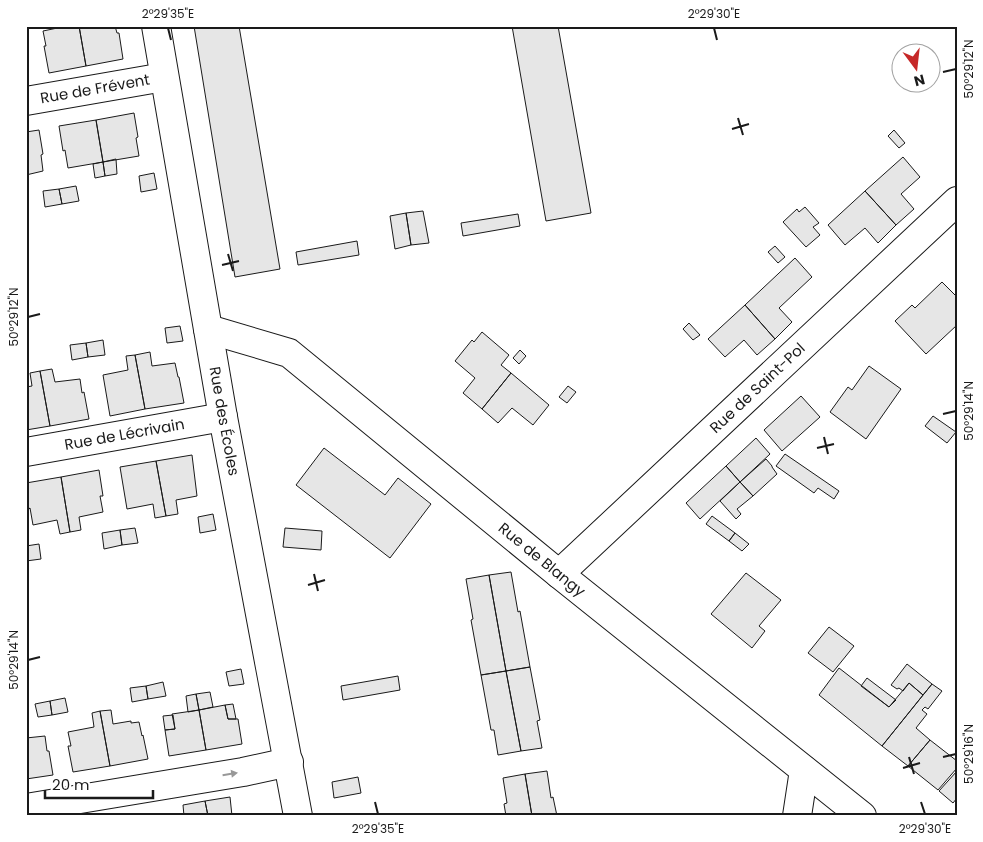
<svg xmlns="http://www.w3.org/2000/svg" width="983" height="842" viewBox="0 0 983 842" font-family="Poppins,sans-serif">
<rect width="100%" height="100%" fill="#fff"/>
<!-- building -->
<path fill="#e6e6e6" stroke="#1a1a1a" d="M 67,26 L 79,26 L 86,66 L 49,73 L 44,46 L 46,46 L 43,31 Z
M 79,26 L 115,26 L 117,33 L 119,33 L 123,59 L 86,66 Z
M 194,26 L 239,26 L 280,269 L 235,277 Z
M 512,26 L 558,26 L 591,213 L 546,221 Z
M 134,113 L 138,137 L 136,138 L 139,156 L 103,162 L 96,120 Z
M 96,120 L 103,162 L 68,168 L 65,150 L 63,151 L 59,126 Z
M 39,130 L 43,154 L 41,155 L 43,171 L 26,175 L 26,132 Z
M 894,130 L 905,143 L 899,148 L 888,136 Z
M 903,157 L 920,177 L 901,194 L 914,209 L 896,225 L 865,191 Z
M 116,159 L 117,174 L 105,176 L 103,162 Z
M 103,162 L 105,176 L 95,178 L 93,164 Z
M 154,173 L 157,189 L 141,192 L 139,176 Z
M 76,186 L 79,201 L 62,204 L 59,189 Z
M 59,189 L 62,204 L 45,207 L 43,191 Z
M 865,191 L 896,225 L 878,243 L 865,228 L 845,245 L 828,225 Z
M 805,207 L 819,223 L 813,227 L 820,235 L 806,247 L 783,222 L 797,209 L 799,212 Z
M 423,211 L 429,243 L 411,245 L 406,213 Z
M 406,213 L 411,245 L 395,249 L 390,216 Z
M 518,214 L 520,226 L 463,236 L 461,223 Z
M 357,241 L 359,255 L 298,265 L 296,252 Z
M 775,246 L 785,257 L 778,263 L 768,252 Z
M 795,258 L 812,277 L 779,308 L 792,322 L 775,339 L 745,305 Z
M 942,282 L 957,297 L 957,325 L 926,354 L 895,321 L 912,305 L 915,308 Z
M 745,305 L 775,339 L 757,355 L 744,340 L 725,357 L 708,339 Z
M 689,323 L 700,335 L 693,340 L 683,329 Z
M 180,326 L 183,341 L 167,343 L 165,328 Z
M 482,332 L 509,355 L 501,365 L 511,373 L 482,409 L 463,393 L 475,378 L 455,361 L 472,340 L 474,342 Z
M 103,340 L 105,355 L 88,357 L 86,343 Z
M 86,343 L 88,357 L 72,360 L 70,345 Z
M 520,350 L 526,356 L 519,364 L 513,358 Z
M 150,352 L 152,366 L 175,363 L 178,377 L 179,377 L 184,403 L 145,409 L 135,355 Z
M 135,355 L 145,409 L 110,416 L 103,375 L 128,370 L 126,356 Z
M 869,366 L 901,389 L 866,439 L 830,412 L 848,387 L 852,390 Z
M 52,369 L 55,382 L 80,379 L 82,393 L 84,392 L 89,419 L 50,426 L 40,371 Z
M 40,371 L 50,426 L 26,430 L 26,387 L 32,386 L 30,373 Z
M 511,373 L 549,405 L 533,425 L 512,408 L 498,423 L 482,409 Z
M 568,386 L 576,392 L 567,403 L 559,397 Z
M 801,396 L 820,417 L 782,451 L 764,430 Z
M 933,416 L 956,432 L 947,443 L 925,426 Z
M 756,438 L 770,454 L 740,482 L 726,466 Z
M 324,448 L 385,495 L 398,478 L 431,504 L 390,558 L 296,485 Z
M 785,454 L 839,491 L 834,499 L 818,488 L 814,493 L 776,466 Z
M 192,455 L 197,496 L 176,500 L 178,514 L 166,516 L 156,461 Z
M 766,459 L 772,466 L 772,467 L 777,474 L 753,496 L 740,482 Z
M 156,461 L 166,516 L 155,518 L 153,504 L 127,509 L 120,467 Z
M 726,466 L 740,482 L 700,519 L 686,503 Z
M 99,470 L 103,496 L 100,496 L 103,512 L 79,517 L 81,530 L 70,532 L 61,477 Z
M 61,477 L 70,532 L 60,534 L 57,520 L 33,525 L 30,508 L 29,509 L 26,496 L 26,483 Z
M 740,482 L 753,496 L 737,509 L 741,514 L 736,519 L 720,501 Z
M 213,514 L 216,530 L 200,533 L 198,517 Z
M 712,516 L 735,533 L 729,541 L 706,524 Z
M 135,528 L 138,543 L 122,545 L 120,530 Z
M 285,528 L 322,531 L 321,550 L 283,547 Z
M 120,530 L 122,545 L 104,549 L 102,533 Z
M 735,533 L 749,544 L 742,551 L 729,541 Z
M 39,544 L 41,559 L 26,561 L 26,546 Z
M 511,572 L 518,612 L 520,611 L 530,667 L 506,671 L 489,575 Z
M 746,573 L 781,600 L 759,626 L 765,631 L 752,648 L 711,614 Z
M 489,575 L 506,671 L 481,675 L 471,620 L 473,619 L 466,579 Z
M 829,627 L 854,646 L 833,672 L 808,653 Z
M 907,664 L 932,684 L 923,695 L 909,683 L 903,691 L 899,688 L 897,689 L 891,685 Z
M 530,667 L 540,720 L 537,721 L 542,748 L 521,751 L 506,671 Z
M 839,668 L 889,707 L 909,683 L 923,695 L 882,746 L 819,695 Z
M 241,669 L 244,684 L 229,686 L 226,672 Z
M 506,671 L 521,751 L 498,755 L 494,730 L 491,730 L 481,675 Z
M 398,676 L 400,690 L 343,700 L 341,686 Z
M 867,678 L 896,700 L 889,707 L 861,686 Z
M 163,682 L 166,696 L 148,699 L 146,686 Z
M 932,684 L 942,691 L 928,709 L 925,707 L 922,710 L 927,714 L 916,728 L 930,740 L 908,766 L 882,746 Z
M 146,686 L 148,699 L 132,702 L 130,688 Z
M 210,692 L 213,707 L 199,710 L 196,694 Z
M 196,694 L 199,710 L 188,712 L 186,696 Z
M 65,698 L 68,712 L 52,715 L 50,701 Z
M 50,701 L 52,715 L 38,717 L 35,704 Z
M 233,704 L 236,719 L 228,719 L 225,705 Z
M 225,705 L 228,719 L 238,719 L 242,744 L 206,750 L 199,710 Z
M 111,710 L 113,724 L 131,721 L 131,723 L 139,722 L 142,736 L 143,735 L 148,759 L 110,766 L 100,711 Z
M 199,710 L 206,750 L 169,756 L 165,730 L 175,729 L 172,714 Z
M 100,711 L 110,766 L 73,772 L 68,746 L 71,746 L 68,732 L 94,727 L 92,713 Z
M 173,715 L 175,729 L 165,730 L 163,716 Z
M 45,736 L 47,751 L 49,751 L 53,775 L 26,779 L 26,738 Z
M 930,740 L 957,761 L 957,768 L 938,790 L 908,766 Z
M 547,771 L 551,798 L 553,797 L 557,816 L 532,816 L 525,774 Z
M 957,771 L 957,798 L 953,803 L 939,791 Z
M 525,774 L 532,816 L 506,816 L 504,804 L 507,803 L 503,778 Z
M 358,777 L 361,793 L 334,798 L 332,782 Z
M 230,797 L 232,816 L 208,816 L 205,801 Z
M 205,801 L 208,816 L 184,816 L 183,805 Z"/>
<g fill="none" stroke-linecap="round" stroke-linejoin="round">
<defs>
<g id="street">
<path id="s1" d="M 156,26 L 223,417 L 298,816"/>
<path id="s2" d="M 26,101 L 164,77"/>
<path id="s3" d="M 208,329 L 289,353 L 559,574 L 862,816"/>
<path id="s4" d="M 26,452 L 223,417"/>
<path id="s5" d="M 559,574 L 957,201"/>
<path d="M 26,808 L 243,772 L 289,762"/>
<path d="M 797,816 L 804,770"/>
</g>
</defs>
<!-- street casing -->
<use href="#street" stroke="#1a1a1a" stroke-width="30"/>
<!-- street -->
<use href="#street" stroke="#fff" stroke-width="28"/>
</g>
<!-- one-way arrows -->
<defs><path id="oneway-solid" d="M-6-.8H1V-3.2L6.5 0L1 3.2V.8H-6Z" transform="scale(1.25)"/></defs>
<use fill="#989898" href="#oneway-solid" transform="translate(230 774) rotate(-9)"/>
<!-- ticks -->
<path fill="none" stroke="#1a1a1a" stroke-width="2" d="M 168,28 L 171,40M 714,28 L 717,40M 943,72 L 956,69M 738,118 L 743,135M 732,129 L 749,124M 228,254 L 233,271M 222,265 L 239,261M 28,317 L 40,314M 943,414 L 956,411M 824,437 L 828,454M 817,448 L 834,444M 314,574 L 318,591M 308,585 L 325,580M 28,660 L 40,657M 909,757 L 914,774M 943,757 L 956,754M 903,768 L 920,763M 375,802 L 378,814M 921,802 L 925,814"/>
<g text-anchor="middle" stroke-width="4" stroke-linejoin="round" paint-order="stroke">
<!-- street labels -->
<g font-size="15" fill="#1a1a1a" stroke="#fff">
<text dy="5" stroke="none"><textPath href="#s2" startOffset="70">Rue de Frévent</textPath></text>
<text dy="5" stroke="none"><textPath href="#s5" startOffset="272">Rue de Saint-Pol</textPath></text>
<text dy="5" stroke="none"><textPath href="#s1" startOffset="401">Rue des Écoles</textPath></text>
<text dy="5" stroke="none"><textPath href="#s4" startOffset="100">Rue de Lécrivain</textPath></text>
<text dy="5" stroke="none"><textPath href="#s3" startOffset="411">Rue de Blangy</textPath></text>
</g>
</g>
<!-- border -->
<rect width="983" height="842" fill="none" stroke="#ffffff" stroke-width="55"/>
<!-- north arrow -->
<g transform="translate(916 68) rotate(165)"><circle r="24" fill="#ffffff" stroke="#a3a3a3"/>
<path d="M0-4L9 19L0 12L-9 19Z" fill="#c62828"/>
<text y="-8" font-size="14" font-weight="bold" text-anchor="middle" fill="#1a1a1a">N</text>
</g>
<!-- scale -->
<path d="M45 790v8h108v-8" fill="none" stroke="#1a1a1a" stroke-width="2.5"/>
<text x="52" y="790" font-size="15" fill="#1a1a1a" stroke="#ffffff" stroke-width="4" paint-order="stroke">20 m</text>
<rect x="28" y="28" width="928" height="786" fill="none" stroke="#1a1a1a" stroke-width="2"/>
<g font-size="12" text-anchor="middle" fill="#1a1a1a">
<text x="168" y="18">2°29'35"E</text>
<text x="714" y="18">2°29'30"E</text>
<text transform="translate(969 69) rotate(-90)" y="4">50°29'12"N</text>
<text transform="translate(14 317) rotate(-90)" y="4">50°29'12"N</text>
<text transform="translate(969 411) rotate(-90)" y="4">50°29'14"N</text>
<text transform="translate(14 660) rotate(-90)" y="4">50°29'14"N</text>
<text transform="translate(969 754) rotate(-90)" y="4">50°29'16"N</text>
<text x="378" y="833">2°29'35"E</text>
<text x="925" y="833">2°29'30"E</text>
</g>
</svg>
